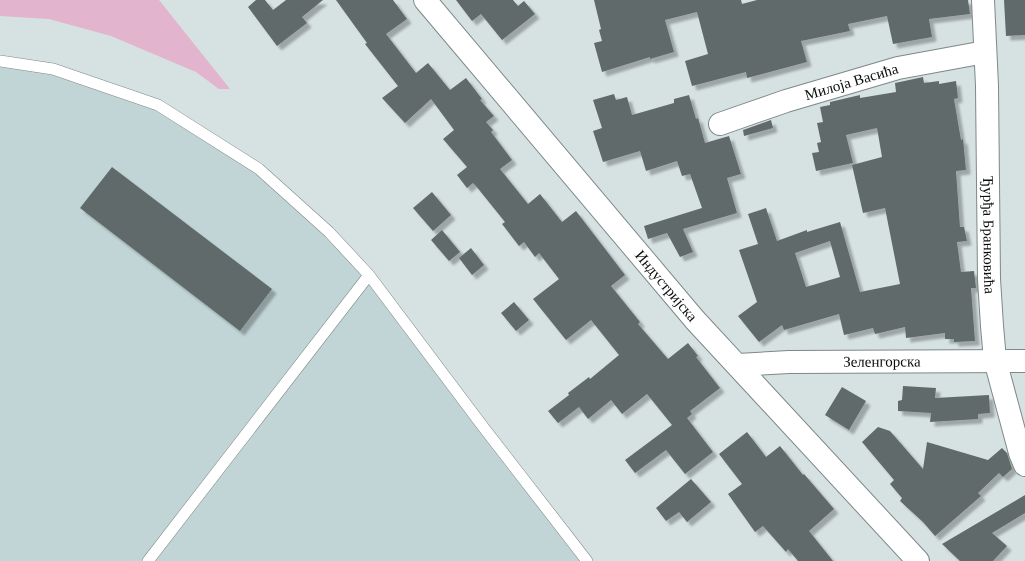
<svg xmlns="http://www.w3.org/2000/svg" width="1025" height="561" viewBox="0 0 1025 561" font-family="Georgia,serif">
<defs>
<filter id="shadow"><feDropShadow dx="4.5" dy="4.5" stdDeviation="1" flood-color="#0004"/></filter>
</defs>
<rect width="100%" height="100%" fill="#d6e1e1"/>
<!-- built -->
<path fill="#c1d5d6" d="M 0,61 L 53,69 L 158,105 L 259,169 L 369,275 L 587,561 L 0,561 Z"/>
<!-- green -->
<path fill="#e3b4ce" d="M 0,0 L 159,0 L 230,89 L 219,89 L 196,72 L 111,36 L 49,19 L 0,16 Z"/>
<!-- building -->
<path fill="#606a6a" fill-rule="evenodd" filter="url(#shadow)" d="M 256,0 L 265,0 L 273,10 L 286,0 L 323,0 L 302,17 L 307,23 L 277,46 L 248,7 Z
M 336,0 L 393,0 L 407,19 L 386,34 L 416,73 L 428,63 L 450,90 L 466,78 L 482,99 L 480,100 L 494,116 L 486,122 L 493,130 L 491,132 L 512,160 L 500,169 L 528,204 L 540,194 L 562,222 L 576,211 L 625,275 L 611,286 L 640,322 L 638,324 L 668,359 L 688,343 L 698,356 L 696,357 L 720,388 L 690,411 L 692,414 L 687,418 L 713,452 L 685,474 L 666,450 L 635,473 L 625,460 L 672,425 L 647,394 L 622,414 L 611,400 L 588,419 L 579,407 L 558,423 L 548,411 L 569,395 L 568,393 L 589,377 L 590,379 L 619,355 L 591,320 L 566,340 L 533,299 L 559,279 L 539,253 L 535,257 L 524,242 L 519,246 L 502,224 L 505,222 L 476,186 L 473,183 L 467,188 L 457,175 L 467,167 L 443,139 L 454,130 L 431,99 L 405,123 L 382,98 L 398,86 L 365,44 L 367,43 Z
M 456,0 L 513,0 L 518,6 L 524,1 L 535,14 L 502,40 L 481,14 L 472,21 Z
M 594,0 L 741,0 L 742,4 L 757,0 L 968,0 L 970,14 L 929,19 L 932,37 L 893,44 L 887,16 L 848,24 L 850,31 L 801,41 L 807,62 L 747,78 L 746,72 L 692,86 L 685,61 L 708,54 L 697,12 L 665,20 L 674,52 L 650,59 L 650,57 L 602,72 L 594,43 L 602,41 L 599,30 L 601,29 Z
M 1004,0 L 1025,0 L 1025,35 L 1006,36 Z
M 923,77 L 924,83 L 939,81 L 939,84 L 956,81 L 958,98 L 954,99 L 961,140 L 963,139 L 966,170 L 956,171 L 960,227 L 964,227 L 967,241 L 957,242 L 961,272 L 974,271 L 976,288 L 971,288 L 975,341 L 954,342 L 954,339 L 945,339 L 945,333 L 906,338 L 905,327 L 875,334 L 873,328 L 844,335 L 839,314 L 784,330 L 782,325 L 759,342 L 738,316 L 757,302 L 739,250 L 758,244 L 748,214 L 766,208 L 777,241 L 807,230 L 807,232 L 840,222 L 860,292 L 900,284 L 885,208 L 863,213 L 852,165 L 882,157 L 877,128 L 846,135 L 853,163 L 816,171 L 812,153 L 819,152 L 817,143 L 821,142 L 817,123 L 823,122 L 820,107 L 830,105 L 830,102 L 860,95 L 860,98 L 896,92 L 895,83 ZM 830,241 L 840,277 L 806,287 L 795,253 Z
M 614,94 L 616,100 L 627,97 L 632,115 L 674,103 L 674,99 L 689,95 L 696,119 L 698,118 L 705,143 L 729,136 L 741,174 L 727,178 L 737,213 L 683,229 L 693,252 L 680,257 L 667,233 L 648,239 L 644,226 L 702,208 L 690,174 L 682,176 L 677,161 L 646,171 L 640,151 L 603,162 L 593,131 L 602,128 L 593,100 Z
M 771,120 L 773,128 L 744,136 L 743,130 Z
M 112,167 L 272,289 L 240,331 L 80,208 Z
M 432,192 L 451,215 L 433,231 L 413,208 Z
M 442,230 L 460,252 L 449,261 L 431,240 Z
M 471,248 L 484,265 L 472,275 L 459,258 Z
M 514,302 L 529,320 L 516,331 L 501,313 Z
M 903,386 L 936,388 L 935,398 L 989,395 L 990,413 L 978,414 L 978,419 L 930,422 L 931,413 L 898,411 L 898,401 L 902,400 Z
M 842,387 L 866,401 L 849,430 L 825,415 Z
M 878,427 L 890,431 L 923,469 L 927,442 L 988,460 L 1002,448 L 1007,453 L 1012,469 L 1003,477 L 999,473 L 978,493 L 981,496 L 935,536 L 923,522 L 900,501 L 902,498 L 890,484 L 894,480 L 862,442 Z
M 747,432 L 766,457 L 780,446 L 803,475 L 804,474 L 834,509 L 809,531 L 833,561 L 798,561 L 788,549 L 786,552 L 763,526 L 755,532 L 728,494 L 742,484 L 719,454 Z
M 691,479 L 711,502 L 687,522 L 679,512 L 666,521 L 656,508 Z
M 1025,495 L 1025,513 L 992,533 L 1007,546 L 993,561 L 960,561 L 942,544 Z"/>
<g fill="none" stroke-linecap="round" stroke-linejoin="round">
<defs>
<path id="service" d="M 0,61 L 53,69 L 158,105 L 259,169 L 329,232 L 369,275 L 484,428 L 587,561
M 148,561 L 369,275"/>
<g id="minor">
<path id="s1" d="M 425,0 L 695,320 L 918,561"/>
<path id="s2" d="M 983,0 L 987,86 L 989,279 L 992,326 L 995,360 L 1020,453 L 1025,465"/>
<path id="s3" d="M 720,124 L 786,101 L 898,68 L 985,52"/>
<path id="s4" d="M 738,365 L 789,362 L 1025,361"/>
</g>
</defs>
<!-- service casing -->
<use href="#service" stroke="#7e8888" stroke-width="12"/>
<!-- minor casing -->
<use href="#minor" stroke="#7e8888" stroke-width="24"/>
<!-- service -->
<use href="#service" stroke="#fff" stroke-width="11"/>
<!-- minor -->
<use href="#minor" stroke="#fff" stroke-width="22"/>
</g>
<g text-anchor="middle" stroke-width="4.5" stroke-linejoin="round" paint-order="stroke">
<!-- street labels -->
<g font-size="15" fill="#0a0d0d" stroke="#e3eeee">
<text dy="5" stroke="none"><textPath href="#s3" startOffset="138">Милоја Васића</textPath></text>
<text dy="5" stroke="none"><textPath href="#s2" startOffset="235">Ђурђа Бранковића</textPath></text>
<text dy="5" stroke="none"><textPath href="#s1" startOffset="374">Индустријска</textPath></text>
<text dy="5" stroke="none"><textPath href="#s4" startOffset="144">Зеленгорска</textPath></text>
</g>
</g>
</svg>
